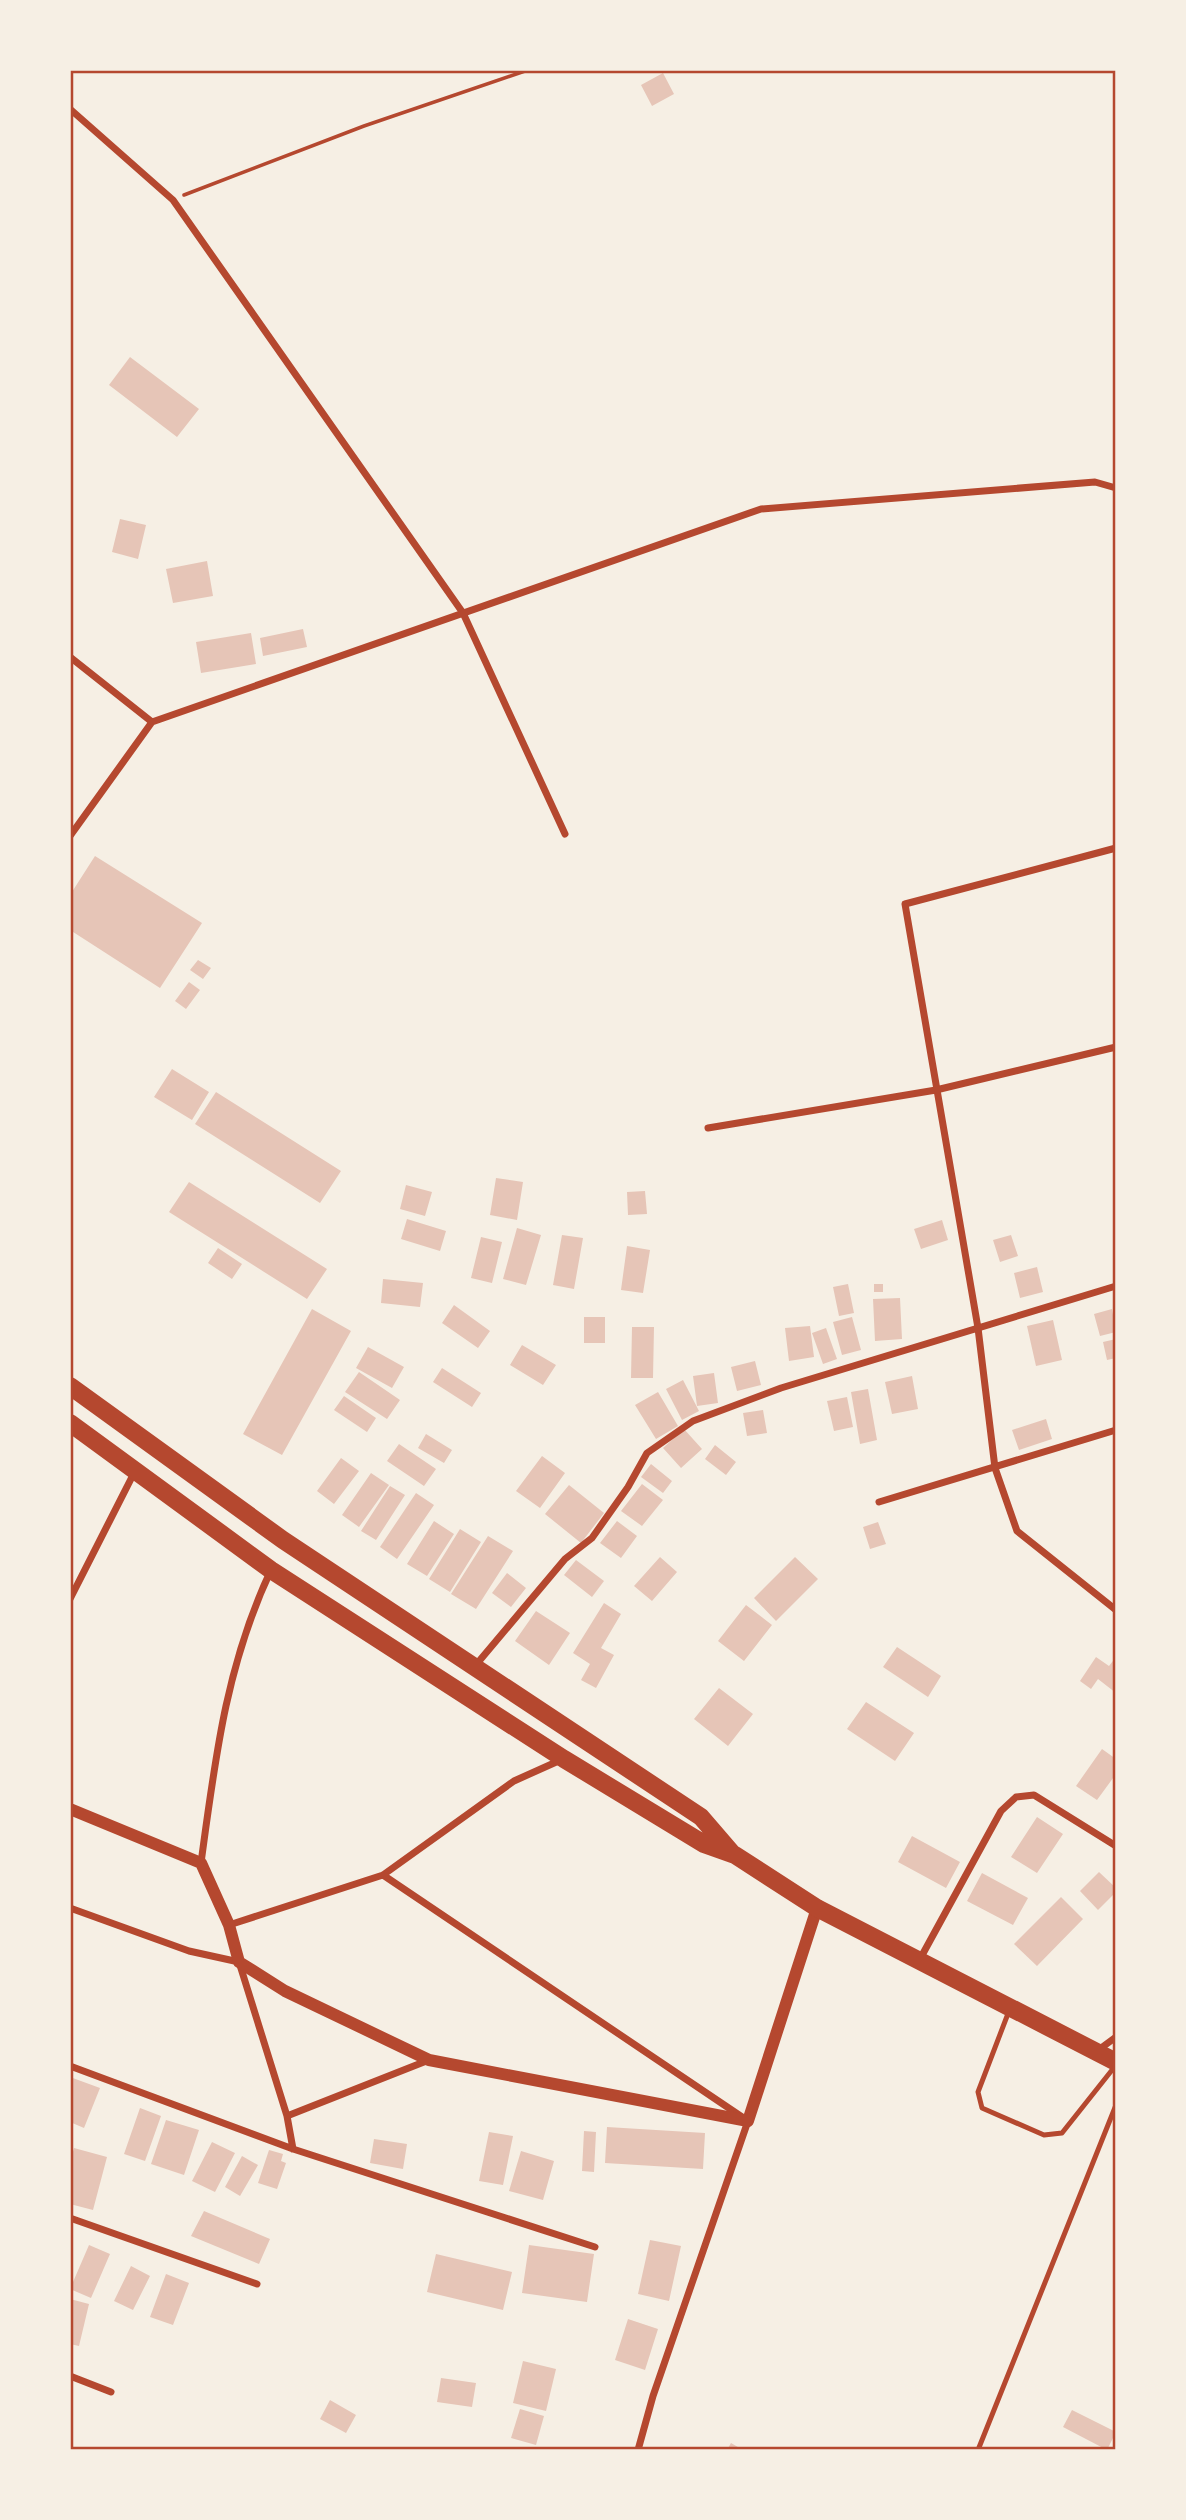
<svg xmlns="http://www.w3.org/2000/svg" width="1186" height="2520" viewBox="0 0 1186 2520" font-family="'PT Sans Narrow',sans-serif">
<rect width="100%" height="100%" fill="#f6efe4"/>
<!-- building -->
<path fill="#e6c5b7" d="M 663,73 L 674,94 L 652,106 L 641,85 Z
M 130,357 L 199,409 L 177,437 L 109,385 Z
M 120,519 L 146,525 L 138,559 L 112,552 Z
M 207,561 L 213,596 L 173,603 L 166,569 Z
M 303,629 L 307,647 L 263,656 L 260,638 Z
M 251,633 L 256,664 L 201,673 L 196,642 Z
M 95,856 L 202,923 L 160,988 L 70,930 L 70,895 Z
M 198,960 L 211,968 L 203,979 L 190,970 Z
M 189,982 L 200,990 L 186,1009 L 175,1001 Z
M 172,1069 L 209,1092 L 192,1120 L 154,1097 Z
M 216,1092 L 341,1171 L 320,1203 L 195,1124 Z
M 496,1178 L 523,1182 L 517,1220 L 490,1215 Z
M 189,1182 L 327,1269 L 307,1299 L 169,1212 Z
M 406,1185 L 432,1192 L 425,1216 L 400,1209 Z
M 645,1191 L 647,1214 L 628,1215 L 627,1192 Z
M 407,1219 L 446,1231 L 440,1251 L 401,1239 Z
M 942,1220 L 948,1240 L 921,1249 L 914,1229 Z
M 517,1228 L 541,1235 L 526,1285 L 503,1279 Z
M 562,1235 L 583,1238 L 574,1289 L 553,1285 Z
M 1011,1235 L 1018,1256 L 1000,1262 L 993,1240 Z
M 481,1237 L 502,1242 L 492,1283 L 471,1278 Z
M 627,1246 L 650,1250 L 643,1293 L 621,1290 Z
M 218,1248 L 242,1264 L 232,1279 L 208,1263 Z
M 1037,1267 L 1043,1292 L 1020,1298 L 1014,1273 Z
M 383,1279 L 423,1283 L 420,1307 L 381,1303 Z
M 848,1284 L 854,1313 L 839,1316 L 833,1287 Z
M 874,1284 L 883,1284 L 883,1292 L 874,1292 Z
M 900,1298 L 902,1339 L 875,1341 L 873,1299 Z
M 454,1305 L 490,1331 L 478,1348 L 442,1323 Z
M 312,1309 L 351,1331 L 282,1455 L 243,1434 Z
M 1112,1309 L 1116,1332 L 1100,1336 L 1094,1314 Z
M 584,1317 L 605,1317 L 605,1343 L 584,1343 Z
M 852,1317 L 861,1350 L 842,1355 L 833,1322 Z
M 1053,1320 L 1062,1360 L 1036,1366 L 1027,1326 Z
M 810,1326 L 814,1357 L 789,1361 L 785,1328 Z
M 632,1327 L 654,1327 L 653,1378 L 631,1378 Z
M 826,1328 L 837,1359 L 823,1364 L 812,1333 Z
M 1116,1339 L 1116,1358 L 1107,1360 L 1103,1342 Z
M 522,1345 L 556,1365 L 543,1385 L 510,1365 Z
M 368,1347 L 404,1367 L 392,1388 L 356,1368 Z
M 755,1361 L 761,1385 L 737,1391 L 731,1367 Z
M 442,1368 L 481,1393 L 472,1407 L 433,1382 Z
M 359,1372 L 400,1400 L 387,1419 L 345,1392 Z
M 714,1373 L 718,1403 L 697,1406 L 693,1376 Z
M 912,1376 L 918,1409 L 892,1414 L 885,1382 Z
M 683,1380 L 699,1411 L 682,1420 L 666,1389 Z
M 868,1389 L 877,1440 L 860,1444 L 851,1392 Z
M 658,1392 L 678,1426 L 656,1439 L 635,1405 Z
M 344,1396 L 376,1418 L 367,1432 L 334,1410 Z
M 847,1397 L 853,1427 L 834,1431 L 827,1401 Z
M 763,1410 L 767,1433 L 747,1436 L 743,1413 Z
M 1046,1419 L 1052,1439 L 1019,1450 L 1012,1430 Z
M 684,1429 L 702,1449 L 681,1468 L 663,1448 Z
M 426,1434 L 452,1450 L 444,1463 L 418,1448 Z
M 399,1444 L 436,1469 L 424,1486 L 387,1461 Z
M 715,1445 L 736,1462 L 726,1475 L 705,1459 Z
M 542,1456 L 565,1473 L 540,1508 L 516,1491 Z
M 341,1458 L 359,1471 L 334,1504 L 317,1491 Z
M 651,1464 L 672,1481 L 663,1493 L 641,1477 Z
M 371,1473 L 389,1485 L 359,1527 L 342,1515 Z
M 642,1484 L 663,1500 L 642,1526 L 621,1511 Z
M 569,1485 L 604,1513 L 581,1543 L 545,1514 Z
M 390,1486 L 405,1495 L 376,1540 L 361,1531 Z
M 416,1493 L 434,1505 L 397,1559 L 380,1547 Z
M 434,1521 L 454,1534 L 427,1576 L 407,1564 Z
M 617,1521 L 637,1536 L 621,1558 L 600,1543 Z
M 878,1522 L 886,1544 L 870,1549 L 863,1527 Z
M 460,1529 L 481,1542 L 450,1592 L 429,1579 Z
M 488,1536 L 513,1551 L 476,1609 L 451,1594 Z
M 660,1557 L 677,1572 L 652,1601 L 634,1586 Z
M 795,1557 L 818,1579 L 776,1621 L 754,1598 Z
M 576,1560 L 604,1581 L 592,1597 L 564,1575 Z
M 507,1573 L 526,1588 L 511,1607 L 492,1593 Z
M 604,1603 L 621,1614 L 601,1648 L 614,1655 L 596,1688 L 581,1680 L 590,1664 L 573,1653 Z
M 746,1605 L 772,1625 L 744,1661 L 718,1641 Z
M 536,1611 L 570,1633 L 549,1665 L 515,1641 Z
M 897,1647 L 941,1676 L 928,1697 L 883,1667 Z
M 1096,1657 L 1109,1666 L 1116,1657 L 1116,1693 L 1098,1679 L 1091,1689 L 1080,1681 Z
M 719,1688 L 753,1714 L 728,1746 L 694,1719 Z
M 866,1702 L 914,1733 L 895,1761 L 847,1729 Z
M 1102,1749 L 1116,1759 L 1116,1774 L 1097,1800 L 1076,1786 Z
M 1037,1817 L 1063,1834 L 1037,1873 L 1011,1857 Z
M 912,1836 L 960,1862 L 946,1888 L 898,1862 Z
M 1099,1872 L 1116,1888 L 1116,1892 L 1098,1910 L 1080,1891 Z
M 982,1873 L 1028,1898 L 1013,1925 L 967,1901 Z
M 1061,1897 L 1083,1919 L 1037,1966 L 1014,1944 Z
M 70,2077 L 100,2088 L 84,2128 L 70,2122 Z
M 140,2108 L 161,2116 L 145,2161 L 124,2154 Z
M 166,2120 L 199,2130 L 184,2175 L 151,2164 Z
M 607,2127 L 705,2133 L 703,2169 L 605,2163 Z
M 584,2131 L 596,2132 L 594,2172 L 582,2171 Z
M 489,2132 L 513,2136 L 503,2185 L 479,2181 Z
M 374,2139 L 407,2144 L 403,2169 L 370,2163 Z
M 212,2142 L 235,2153 L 215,2192 L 192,2181 Z
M 74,2148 L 107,2157 L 93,2210 L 70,2204 L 70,2163 Z
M 269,2150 L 283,2154 L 281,2161 L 286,2163 L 277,2189 L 258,2183 Z
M 521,2151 L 554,2161 L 543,2200 L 509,2191 Z
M 242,2156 L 258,2165 L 240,2196 L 225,2187 Z
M 204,2211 L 270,2239 L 259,2264 L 191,2236 Z
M 650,2240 L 681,2246 L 669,2301 L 638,2294 Z
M 89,2245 L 110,2254 L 91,2298 L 70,2289 Z
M 529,2245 L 594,2254 L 587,2302 L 522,2293 Z
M 436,2254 L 512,2272 L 503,2310 L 427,2292 Z
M 131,2266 L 150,2276 L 133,2310 L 114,2301 Z
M 166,2274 L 189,2283 L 173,2325 L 150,2317 Z
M 70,2299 L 89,2304 L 79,2346 L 70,2344 Z
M 628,2319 L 658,2329 L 645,2370 L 615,2360 Z
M 523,2361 L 556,2369 L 546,2411 L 513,2403 Z
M 441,2378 L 476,2383 L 472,2407 L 437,2402 Z
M 330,2400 L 356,2415 L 346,2433 L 320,2419 Z
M 520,2409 L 544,2416 L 536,2445 L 511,2438 Z
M 1072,2410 L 1116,2432 L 1107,2450 L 1063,2427 Z
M 731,2443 L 743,2450 L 727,2450 Z"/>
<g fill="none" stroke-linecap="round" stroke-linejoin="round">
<!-- path -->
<path stroke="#b5482f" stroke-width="3.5" d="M 184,195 L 364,126 L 528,70"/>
<!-- service -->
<path stroke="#b5482f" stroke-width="5" d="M 1009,2011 L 978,2092 L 982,2108 L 1044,2135 L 1062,2133 L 1116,2065
M 978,2450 L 1116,2105"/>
<!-- minor -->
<path stroke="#b5482f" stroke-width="7" d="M 70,109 L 173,200 L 463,613 L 565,834
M 70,657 L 152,722
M 70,836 L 152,722 L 761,509 L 1095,482 L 1116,488
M 1116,848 L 905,904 L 978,1328 L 995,1468 L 1017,1531 L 1116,1610
M 708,1128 L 936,1090 L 1116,1047
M 879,1502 L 1116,1430
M 70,1599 L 135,1471
M 475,1666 L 565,1559 L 592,1538 L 628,1487 L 647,1453 L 693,1421 L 781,1388 L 1116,1286
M 201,1863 C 215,1760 226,1665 271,1570
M 383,1875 L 748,2121 L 653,2396 L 638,2450
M 70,1908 L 189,1951 L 239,1962 L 287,2116 L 293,2149
M 229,1925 L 383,1875 L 514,1781 L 563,1759
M 920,1959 L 1001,1811 L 1016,1797 L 1034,1795 L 1116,1846
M 1097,2051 L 1116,2037
M 70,2066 L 293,2149 L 595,2247
M 287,2116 L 429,2060
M 70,2218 L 257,2284
M 70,2376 L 111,2392"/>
<!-- tertiary -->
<path stroke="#b5482f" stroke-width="12" d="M 70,1809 L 201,1863 L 229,1925 L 239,1962 L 285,1991 L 429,2060 L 748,2121 L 817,1908"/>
<!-- primary -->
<path stroke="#b5482f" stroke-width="18" d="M 70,1386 L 283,1540 L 701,1817 L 732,1853
M 70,1423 L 271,1570 L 564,1759 L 704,1844 L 735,1855 L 817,1908 L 1116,2062"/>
</g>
<!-- border -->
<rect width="1186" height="2520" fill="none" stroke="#f6efe4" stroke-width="144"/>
<rect x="72" y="72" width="1042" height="2376" fill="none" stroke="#b5482f" stroke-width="2.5"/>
</svg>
